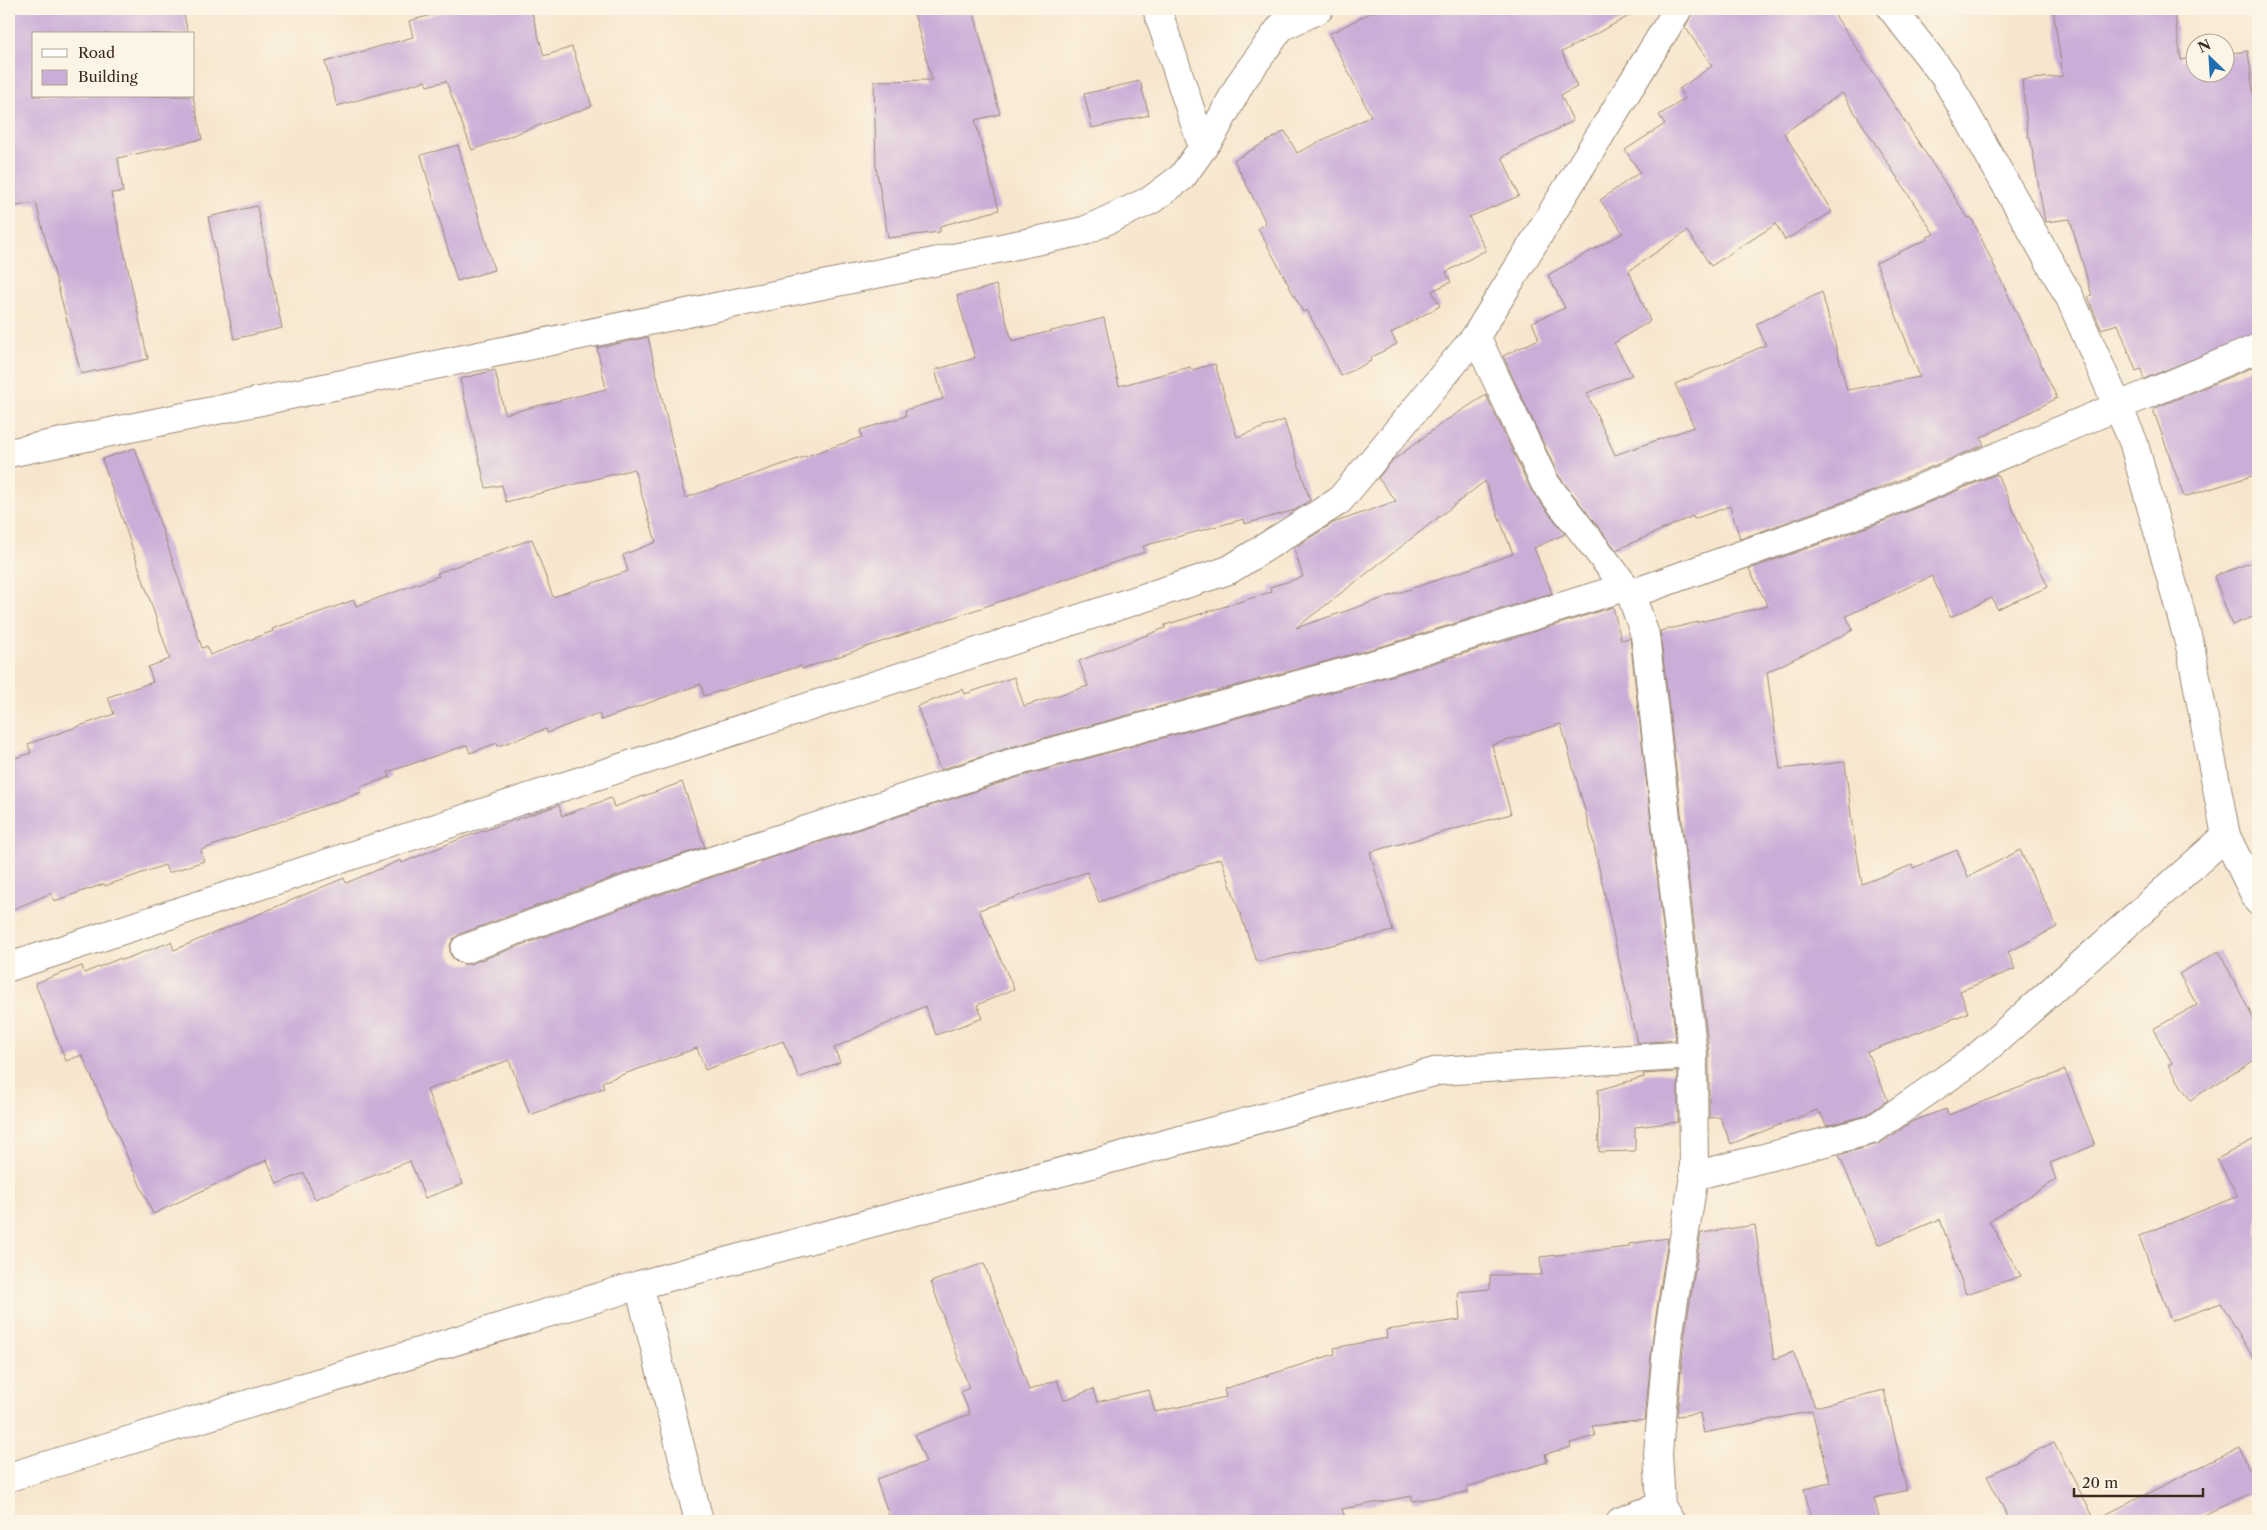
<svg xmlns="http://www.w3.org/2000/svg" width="2267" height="1530" viewBox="0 0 2267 1530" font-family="'Libre Caslon Text',serif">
<rect width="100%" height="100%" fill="#fcf5e5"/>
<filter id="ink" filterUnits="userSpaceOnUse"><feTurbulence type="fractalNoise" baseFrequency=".02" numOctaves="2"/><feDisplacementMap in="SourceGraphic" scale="10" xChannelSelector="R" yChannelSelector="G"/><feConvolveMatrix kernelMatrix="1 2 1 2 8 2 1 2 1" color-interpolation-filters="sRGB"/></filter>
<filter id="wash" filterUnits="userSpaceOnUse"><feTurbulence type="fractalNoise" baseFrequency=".0096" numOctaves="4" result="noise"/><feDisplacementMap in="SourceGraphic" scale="20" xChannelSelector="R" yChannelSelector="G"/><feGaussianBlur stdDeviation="1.12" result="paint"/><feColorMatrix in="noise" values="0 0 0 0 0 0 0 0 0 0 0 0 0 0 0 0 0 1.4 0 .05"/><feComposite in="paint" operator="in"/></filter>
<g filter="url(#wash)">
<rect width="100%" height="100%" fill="#f7e6ce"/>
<g id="blocks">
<!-- building -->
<path fill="#caaed8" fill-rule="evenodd" d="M 9,9 L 183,9 L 188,34 L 34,34 L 34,96 L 193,96 L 202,139 L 118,158 L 123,192 L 111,193 L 148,359 L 81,374 L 36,203 L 15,206 L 9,153 Z
M 454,9 L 531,9 L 544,56 L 572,47 L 592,106 L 472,150 L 446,81 L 427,86 L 425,81 L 337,106 L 325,62 L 413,37 L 409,21 Z
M 913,9 L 973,9 L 1000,114 L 975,120 L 999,210 L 940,226 L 940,232 L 888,238 L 876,166 L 874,81 L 932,80 Z
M 1378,9 L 1642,9 L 1562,52 L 1577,87 L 1561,95 L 1573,121 L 1502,157 L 1519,196 L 1469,217 L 1486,250 L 1446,272 L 1451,282 L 1432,291 L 1440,306 L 1391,333 L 1397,344 L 1370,358 L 1371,361 L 1341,376 L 1307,310 L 1303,312 L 1258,228 L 1266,223 L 1234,160 L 1285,131 L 1297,153 L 1371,116 L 1329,34 Z
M 1694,9 L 1831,9 L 1968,218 L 1971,217 L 2057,398 L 1981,438 L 1984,445 L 1873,491 L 1740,539 L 1730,506 L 1694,519 L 1693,516 L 1616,550 L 1558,475 L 1503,356 L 1539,339 L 1532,322 L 1565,308 L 1548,275 L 1623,233 L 1600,200 L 1640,172 L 1625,150 L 1665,124 L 1659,115 L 1685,99 L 1679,89 L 1712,66 L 1685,27 ZM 1842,93 L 1934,234 L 1927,237 L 1928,239 L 1876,263 L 1920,377 L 1847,390 L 1822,292 L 1756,324 L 1766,345 L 1675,384 L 1694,427 L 1615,455 L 1587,393 L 1632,375 L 1614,343 L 1650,321 L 1629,271 L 1687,231 L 1711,266 L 1776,224 L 1785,240 L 1832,212 L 1784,133 Z
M 2053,9 L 2174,9 L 2181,60 L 2194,58 L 2194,72 L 2224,72 L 2224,54 L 2248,51 L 2258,132 L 2258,333 L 2144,379 L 2141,369 L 2136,371 L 2118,324 L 2101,329 L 2088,297 L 2092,296 L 2070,219 L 2045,222 L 2030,137 L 2028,137 L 2022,80 L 2063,76 Z
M 1140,81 L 1149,115 L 1092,128 L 1084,94 Z
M 458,145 L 494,270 L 457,281 L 421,155 Z
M 257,206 L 282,328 L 234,339 L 208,217 Z
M 996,285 L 1012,341 L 1104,318 L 1119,386 L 1190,367 L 1191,370 L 1215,364 L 1237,437 L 1284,420 L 1310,500 L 1295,510 L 1245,524 L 1244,519 L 1143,546 L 1145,552 L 802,669 L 801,666 L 704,696 L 701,684 L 601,720 L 599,713 L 547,733 L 546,729 L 498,746 L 497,743 L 470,753 L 467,745 L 388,772 L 390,777 L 360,787 L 362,792 L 201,850 L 204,861 L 168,873 L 165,865 L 105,886 L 104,884 L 54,901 L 51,893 L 9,911 L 9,760 L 31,753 L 28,744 L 114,714 L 108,697 L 153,682 L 148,667 L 170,659 L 102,459 L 135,448 L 202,648 L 207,646 L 210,655 L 273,631 L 272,629 L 354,600 L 356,606 L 439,576 L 437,573 L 532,539 L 553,597 L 628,571 L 623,555 L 656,542 L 634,469 L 506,502 L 502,485 L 486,488 L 460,379 L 495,370 L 505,414 L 606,389 L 597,348 L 648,337 L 685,498 L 862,437 L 860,430 L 906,416 L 905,410 L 943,399 L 935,370 L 975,358 L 957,296 Z
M 2258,365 L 2258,474 L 2184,497 L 2153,409 Z
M 1486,395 L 1531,490 L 1565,534 L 1534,548 L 1552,593 L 1386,645 L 1011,747 L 940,770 L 917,706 L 963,689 L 965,694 L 1014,677 L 1024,706 L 1088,686 L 1079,661 L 1165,628 L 1165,625 L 1271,592 L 1270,587 L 1303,577 L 1294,548 L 1333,523 L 1396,501 L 1378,478 L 1392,461 L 1445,421 ZM 1485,481 L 1513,554 L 1296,628 L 1393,553 Z
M 1997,474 L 2048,587 L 1997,609 L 1992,598 L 1950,617 L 1932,576 L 1846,616 L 1853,630 L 1767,672 L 1780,769 L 1845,762 L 1852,824 L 1862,884 L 1912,865 L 1913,868 L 1957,850 L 1968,877 L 2020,850 L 2057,927 L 2008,952 L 2015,969 L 1960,991 L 1968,1013 L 1867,1052 L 1888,1100 L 1865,1116 L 1826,1126 L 1821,1113 L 1819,1114 L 1817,1110 L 1731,1144 L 1720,1117 L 1709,1118 L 1709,1053 L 1660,631 L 1768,606 L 1749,569 L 1884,521 Z
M 2258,560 L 2258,615 L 2232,625 L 2214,576 Z
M 1613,607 L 1621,640 L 1630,638 L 1676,1040 L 1637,1043 L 1592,836 L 1561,724 L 1492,745 L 1511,814 L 1370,852 L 1393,931 L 1257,962 L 1221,858 L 1099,902 L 1087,872 L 979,910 L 1014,989 L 977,1005 L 983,1018 L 936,1035 L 925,1006 L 834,1048 L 840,1062 L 799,1078 L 783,1041 L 705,1070 L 697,1048 L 602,1082 L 604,1088 L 530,1115 L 509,1060 L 427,1090 L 463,1184 L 425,1198 L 410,1161 L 315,1199 L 304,1173 L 277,1184 L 267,1160 L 153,1214 L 82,1055 L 66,1061 L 35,983 L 82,966 L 84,973 L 121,958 L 122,960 L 171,942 L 174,950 L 344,878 L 346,883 L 401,860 L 402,863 L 462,838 L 559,805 L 562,816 L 611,798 L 614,807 L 682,782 L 705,847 L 642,867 L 460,934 L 453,939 L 450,946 L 450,954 L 455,961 L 463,964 L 470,964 L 652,897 L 1019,777 L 1395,675 Z
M 2219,951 L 2258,1028 L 2258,1058 L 2190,1100 L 2168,1065 L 2172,1063 L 2153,1029 L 2197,1005 L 2179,974 Z
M 2065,1070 L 2095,1145 L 2050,1163 L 2056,1180 L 1989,1221 L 2021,1276 L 1966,1294 L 1940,1219 L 1878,1245 L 1839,1155 L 1881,1143 L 1913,1121 L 1946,1109 L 1948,1115 Z
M 1678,1072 L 1678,1122 L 1635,1127 L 1635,1151 L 1599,1152 L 1598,1090 L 1644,1077 L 1643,1074 Z
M 2258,1137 L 2258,1366 L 2221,1303 L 2171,1321 L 2139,1236 L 2238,1196 L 2217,1159 Z
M 1755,1225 L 1774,1359 L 1793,1352 L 1815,1407 L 1884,1390 L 1907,1490 L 1874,1498 L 1880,1521 L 1812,1521 L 1804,1489 L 1831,1483 L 1812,1411 L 1704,1433 L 1700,1413 L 1677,1416 L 1684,1339 L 1701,1233 Z
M 1668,1238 L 1653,1335 L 1645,1420 L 1592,1426 L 1595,1436 L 1570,1443 L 1571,1447 L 1545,1454 L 1547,1462 L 1467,1487 L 1468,1492 L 1412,1501 L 1412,1496 L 1342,1509 L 1346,1521 L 891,1521 L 876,1479 L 926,1462 L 915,1435 L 970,1414 L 961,1392 L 969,1388 L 931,1282 L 984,1263 L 1029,1390 L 1057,1380 L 1064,1400 L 1093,1389 L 1097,1402 L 1149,1390 L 1155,1412 L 1226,1397 L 1224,1389 L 1335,1354 L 1334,1348 L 1387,1338 L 1386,1330 L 1460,1320 L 1458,1292 L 1490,1289 L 1490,1275 L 1542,1275 L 1540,1257 L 1629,1247 L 1629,1244 Z
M 2054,1442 L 2095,1520 L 2240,1447 L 2258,1490 L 2190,1521 L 2010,1521 L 1987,1476 Z"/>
</g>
</g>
<g filter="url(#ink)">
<use href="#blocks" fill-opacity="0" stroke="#998876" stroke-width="1"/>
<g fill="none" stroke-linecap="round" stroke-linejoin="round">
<defs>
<path id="minor" d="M 1157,9 L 1203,148
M 1476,336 L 1545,483 L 1631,594 L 1645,635 L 1693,1055 L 1694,1176 L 1668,1337 L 1658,1453 L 1661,1506 L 1670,1521
M 9,453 L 1084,231 L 1151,200 L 1182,177 L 1214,132 L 1241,82 L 1281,27 L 1319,9
M 1631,594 L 1879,506 L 2258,348
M 465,949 L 647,882 L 1015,762 L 1390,660 L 1625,587
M 1694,1176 L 1872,1130 L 1976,1058 L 2226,836
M 639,1285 L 699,1521
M 9,1477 L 639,1285 L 1438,1071 L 1693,1055
M 1621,1521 L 1661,1506"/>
<path id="tertiary" d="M 1892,9 L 1945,77 L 2070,298 L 2133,441 L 2191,650 L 2226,836 L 2258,901
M 9,967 L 1229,570 L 1339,501 L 1476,336 L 1678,9"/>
</defs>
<!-- minor casing -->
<use href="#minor" stroke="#998876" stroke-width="30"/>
<!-- tertiary casing -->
<use href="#tertiary" stroke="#998876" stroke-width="30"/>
<!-- minor -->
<use href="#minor" stroke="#fff" stroke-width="28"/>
<!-- tertiary -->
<use href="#tertiary" stroke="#fff" stroke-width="28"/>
</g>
</g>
<!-- margin -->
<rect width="2267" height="1530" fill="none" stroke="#fcf5e5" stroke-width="30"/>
<!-- legend -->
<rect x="32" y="32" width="162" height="65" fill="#fcf5e5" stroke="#afa495"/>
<rect x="42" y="49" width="25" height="8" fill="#ffffff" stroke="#afa495"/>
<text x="78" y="58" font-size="15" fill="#3b2a1e">Road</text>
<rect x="42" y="70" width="25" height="15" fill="#caaed8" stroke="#afa495"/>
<text x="78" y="82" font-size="15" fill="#3b2a1e">Building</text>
<!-- north arrow -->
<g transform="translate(2210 58) rotate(335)"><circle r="24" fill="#fcf5e5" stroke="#afa495"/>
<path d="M0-4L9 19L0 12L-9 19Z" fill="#1f6fb2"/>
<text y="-8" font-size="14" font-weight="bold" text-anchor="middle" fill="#3b2a1e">N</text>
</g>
<!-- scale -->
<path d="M2074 1488v8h129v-8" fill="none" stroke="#3b2a1e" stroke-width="2.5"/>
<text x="2082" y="1488" font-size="15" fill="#3b2a1e" stroke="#fcf5e5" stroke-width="4" paint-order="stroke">20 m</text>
</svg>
